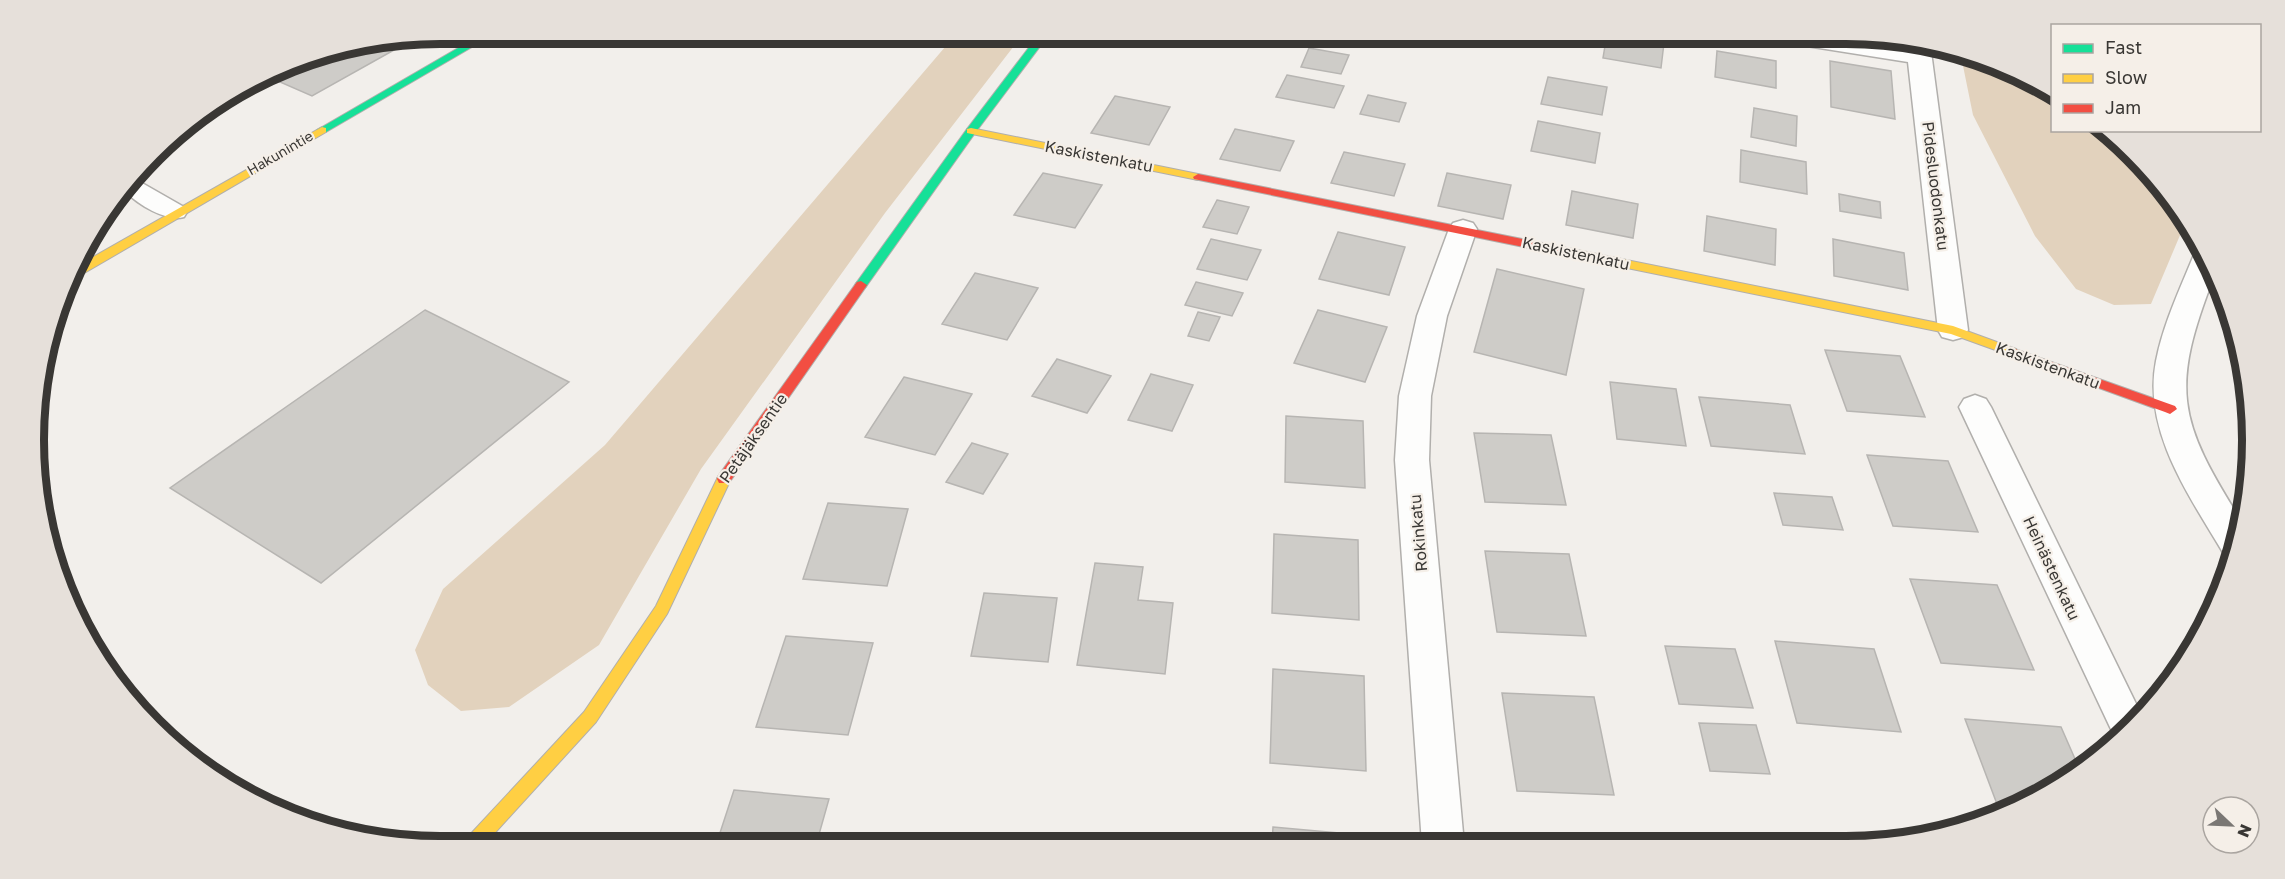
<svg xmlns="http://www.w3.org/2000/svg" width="2285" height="879" viewBox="0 0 2285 879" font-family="'Golos Text',sans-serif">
<rect width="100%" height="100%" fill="#f2efeb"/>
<!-- forest -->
<path fill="#e2d2bd" d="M 957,33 L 1024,33 L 885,213 L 701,469 L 599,645 L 509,707 L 461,711 L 428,685 L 415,650 L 443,589 L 605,445 Z
M 1960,51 L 2026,75 L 2052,92 L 2052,130 L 2107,131 L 2151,172 L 2186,221 L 2151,304 L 2114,305 L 2076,289 L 2035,236 L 1973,115 Z"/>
<!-- building -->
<path fill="#ceccc8" stroke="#b7b5b2" stroke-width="1.5" d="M 1495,33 L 1554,33 L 1551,47 L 1494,38 Z
M 1607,34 L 1664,43 L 1661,68 L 1603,58 Z
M 419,36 L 312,96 L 264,75 L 309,55 Z
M 1309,48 L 1349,55 L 1341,74 L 1301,67 Z
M 1717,51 L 1776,61 L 1776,88 L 1715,77 Z
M 1830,61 L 1891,71 L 1895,119 L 1831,107 Z
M 1287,75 L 1344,86 L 1334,108 L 1276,97 Z
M 1548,77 L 1607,87 L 1602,115 L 1541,104 Z
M 1368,95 L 1406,103 L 1399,122 L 1360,114 Z
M 1115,96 L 1170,107 L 1149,145 L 1091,133 Z
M 1754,108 L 1797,116 L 1796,146 L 1751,137 Z
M 1538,121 L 1600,133 L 1595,163 L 1531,151 Z
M 1235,129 L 1294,141 L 1280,171 L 1220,159 Z
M 1741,150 L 1806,162 L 1807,194 L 1740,182 Z
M 1344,152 L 1405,164 L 1394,196 L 1331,183 Z
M 1043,173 L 1102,185 L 1075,228 L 1014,215 Z
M 1447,173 L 1511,185 L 1503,219 L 1438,206 Z
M 1572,191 L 1638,204 L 1633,238 L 1566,225 Z
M 1839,194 L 1880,202 L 1881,218 L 1840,211 Z
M 1217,200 L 1249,207 L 1237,234 L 1203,227 Z
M 1707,216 L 1776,229 L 1775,265 L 1704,251 Z
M 1338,232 L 1405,247 L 1389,295 L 1319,279 Z
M 1211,239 L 1261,250 L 1247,280 L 1197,269 Z
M 1833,239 L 1904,253 L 1908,290 L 1834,276 Z
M 1497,269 L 1584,289 L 1566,375 L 1474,352 Z
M 975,273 L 1038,288 L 1007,340 L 942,324 Z
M 1196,282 L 1243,293 L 1232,316 L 1185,305 Z
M 425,310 L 569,382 L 321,583 L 170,488 Z
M 1318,310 L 1387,327 L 1365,382 L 1294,363 Z
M 1198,312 L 1220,317 L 1209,341 L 1188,336 Z
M 1825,350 L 1900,356 L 1925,417 L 1847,411 Z
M 1057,359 L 1111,376 L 1087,413 L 1032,396 Z
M 1151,374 L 1193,385 L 1172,431 L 1128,420 Z
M 904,377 L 972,394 L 935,455 L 865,437 Z
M 1610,382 L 1676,389 L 1686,446 L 1617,439 Z
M 1699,397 L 1790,405 L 1805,454 L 1711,446 Z
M 1286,416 L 1363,421 L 1365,488 L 1285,482 Z
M 1474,433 L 1551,435 L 1566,505 L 1485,502 Z
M 972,443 L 1008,454 L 983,494 L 946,482 Z
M 1867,455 L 1948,461 L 1978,532 L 1893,526 Z
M 1774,493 L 1832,497 L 1843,530 L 1783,525 Z
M 828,503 L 908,509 L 887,586 L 803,579 Z
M 1274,534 L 1358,540 L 1359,620 L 1272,613 Z
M 1485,551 L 1569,554 L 1586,636 L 1497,632 Z
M 1095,563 L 1143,567 L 1138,600 L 1173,603 L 1165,674 L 1077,665 Z
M 1910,579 L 1997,585 L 2034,670 L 1941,663 Z
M 984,593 L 1057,598 L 1048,662 L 971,656 Z
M 786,636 L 873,643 L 848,735 L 756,727 Z
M 1775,641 L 1874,649 L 1901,732 L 1797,723 Z
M 1665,646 L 1735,649 L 1753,708 L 1679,704 Z
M 1273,669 L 1364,676 L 1366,771 L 1270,763 Z
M 1502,693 L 1594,697 L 1614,795 L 1517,791 Z
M 1965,719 L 2061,727 L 2079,768 L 2025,804 L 2000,812 Z
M 1699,723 L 1756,725 L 1770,774 L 1710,771 Z
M 734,790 L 829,799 L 816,845 L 716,845 Z
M 1273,827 L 1372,836 L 1372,844 L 1272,844 Z"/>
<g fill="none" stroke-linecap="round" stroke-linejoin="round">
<defs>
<path id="lane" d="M 135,179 L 184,207 L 187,212 L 184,217 C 166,222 137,204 125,191 Z"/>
<path id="street" d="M 1757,33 L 1814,33 L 1907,48 L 1907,41 L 1930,44 L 1968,330 L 1964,337 L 1953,340 L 1942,337 L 1938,330 L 1908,62 L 1769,40 L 1761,38 Z
M 1463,220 L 1473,223 L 1477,229 L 1447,316 L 1431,396 L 1429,460 L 1464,844 L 1422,844 L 1395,460 L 1399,396 L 1417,316 L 1449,229 L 1453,223 Z
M 2203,249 L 2215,274 C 2170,389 2177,419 2242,522 L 2238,545 L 2232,558 L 2225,556 C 2191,498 2142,432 2156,361 C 2163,325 2179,291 2193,257 L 2197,250 Z
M 1975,395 L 1986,399 L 1991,407 L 2141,714 L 2117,742 L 1959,407 L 1964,399 Z"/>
<path id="fast" d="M 484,33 L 496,33 L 326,132 L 318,132 L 317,130 Z
M 1040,33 L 1050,33 L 975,133 L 865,288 L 857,288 L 855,285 L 857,282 L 967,129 Z"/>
<path id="slow" d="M 322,127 L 326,128 L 326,132 L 74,279 L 68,279 L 72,269 Z
M 971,128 L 1198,174 L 1203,177 L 1198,180 L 967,133 L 967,129 Z
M 1577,250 L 1953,326 L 2016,349 L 2018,352 L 2012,356 L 1951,334 L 1573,257 L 1571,254 Z
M 724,474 L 729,475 L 731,479 L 667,614 L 596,722 L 483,846 L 462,846 L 465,840 L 584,712 L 656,606 L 717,479 L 719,475 Z"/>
<path id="jam" d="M 1198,174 L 1577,250 L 1583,254 L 1577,258 L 1194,179 L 1193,177 Z
M 861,281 L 867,285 L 865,288 L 729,483 L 719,483 L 717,479 L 719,475 L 857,282 Z
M 2012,348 L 2175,406 L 2177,409 L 2170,414 L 2165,412 L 2008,355 L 2006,352 Z"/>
</defs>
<!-- lane casing -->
<use href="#lane" stroke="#b1afac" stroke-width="3"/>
<!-- street casing -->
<use href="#street" stroke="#b1afac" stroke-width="3"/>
<!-- fast casing -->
<use href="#fast" stroke="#b1afac" stroke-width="2"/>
<!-- slow casing -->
<use href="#slow" stroke="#b1afac" stroke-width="2"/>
<!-- jam casing -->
<use href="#jam" stroke="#b1afac" stroke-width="2"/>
<!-- lane -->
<use href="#lane" fill="#fdfdfc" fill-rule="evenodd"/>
<!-- street -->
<use href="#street" fill="#fdfdfc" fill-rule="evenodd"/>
<!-- fast -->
<use href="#fast" fill="#16e098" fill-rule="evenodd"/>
<!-- slow -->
<use href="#slow" fill="#ffcf43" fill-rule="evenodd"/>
<!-- jam -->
<use href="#jam" fill="#f24e42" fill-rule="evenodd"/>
</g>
<g text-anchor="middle" stroke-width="4.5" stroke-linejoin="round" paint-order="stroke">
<!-- far-street labels -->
<g font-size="14" fill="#393734" stroke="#f5efe8">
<text transform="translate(280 153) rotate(-30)" y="5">Hakunintie</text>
</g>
<!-- street labels -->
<g font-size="16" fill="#393734" stroke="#f5efe8">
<text transform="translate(1099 156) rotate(11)" y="6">Kaskistenkatu</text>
<text transform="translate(1936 186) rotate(83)" y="6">Pidesluodonkatu</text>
<text transform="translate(1576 253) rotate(12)" y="6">Kaskistenkatu</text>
<text transform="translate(2048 365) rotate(20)" y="6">Kaskistenkatu</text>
<text transform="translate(753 438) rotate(-55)" y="6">Petäjäksentie</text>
<text transform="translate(1418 533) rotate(-95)" y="6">Rokinkatu</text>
<text transform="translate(2052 568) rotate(65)" y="6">Heinästenkatu</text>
</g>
</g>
<!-- crop -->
<path d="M0 0H2285V879H0ZM440 44H1846A396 396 0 0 1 2242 440V440A396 396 0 0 1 1846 836H440A396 396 0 0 1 44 440V440A396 396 0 0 1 440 44Z" fill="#e6e0da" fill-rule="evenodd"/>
<path fill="none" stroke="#393734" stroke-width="8" d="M440 44H1846A396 396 0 0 1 2242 440V440A396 396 0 0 1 1846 836H440A396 396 0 0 1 44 440V440A396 396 0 0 1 440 44Z"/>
<!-- legend -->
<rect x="2051" y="24" width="210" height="108" fill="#f5efe8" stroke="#aaa5a0" stroke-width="1.5"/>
<rect x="2063" y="44" width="30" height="9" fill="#16e098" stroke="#aaa5a0" stroke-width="1.5"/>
<text x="2105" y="54" font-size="18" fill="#393734">Fast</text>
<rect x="2063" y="74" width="30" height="9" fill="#ffcf43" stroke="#aaa5a0" stroke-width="1.5"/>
<text x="2105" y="84" font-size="18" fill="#393734">Slow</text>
<rect x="2063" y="104" width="30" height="9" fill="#f24e42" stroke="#aaa5a0" stroke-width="1.5"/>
<text x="2105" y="114" font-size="18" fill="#393734">Jam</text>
<!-- north arrow -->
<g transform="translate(2231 825) rotate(113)"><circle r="28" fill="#f5efe8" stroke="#aaa5a0" stroke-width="1.5"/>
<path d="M0-4.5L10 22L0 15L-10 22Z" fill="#7a7774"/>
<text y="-9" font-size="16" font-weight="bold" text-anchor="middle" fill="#393734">N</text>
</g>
</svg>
